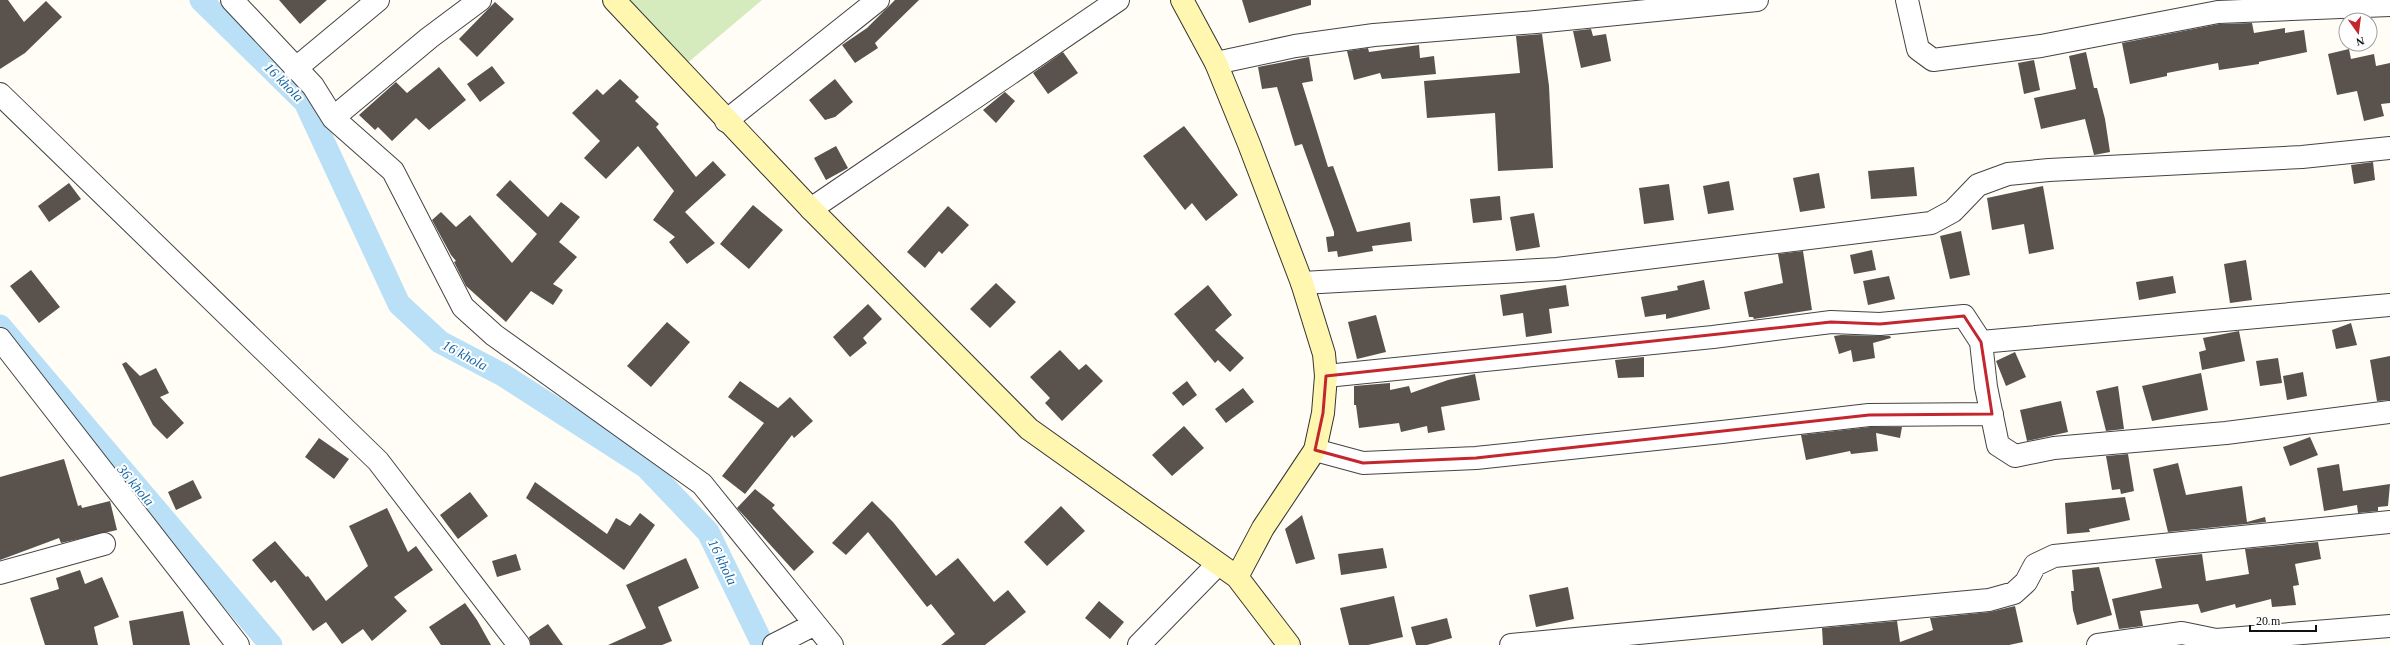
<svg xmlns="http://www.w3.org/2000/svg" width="2390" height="645" viewBox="0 0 2390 645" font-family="'Times New Roman',serif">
<rect width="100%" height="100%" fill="#fffdf5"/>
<!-- green -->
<path fill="#d5ebbd" d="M 632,0 L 762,0 L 679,70 L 621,7 Z"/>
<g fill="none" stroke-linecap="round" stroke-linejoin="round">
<!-- canal -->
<path stroke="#b9e0f7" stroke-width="23" d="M 201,0 L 305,102 L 399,304 L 440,342 L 503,375 L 646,467 L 708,532 L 763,645
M 0,326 L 271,645"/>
</g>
<!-- building -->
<path fill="#5a524d" d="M 0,0 L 8,0 L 24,22 L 46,1 L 62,17 L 25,53 L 0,69 Z
M 279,0 L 327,0 L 300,24 Z
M 895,0 L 919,0 L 875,43 L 878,48 L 855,63 L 842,45 L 867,28 Z
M 1242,0 L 1311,0 L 1311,5 L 1249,23 Z
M 495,2 L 514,19 L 477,57 L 459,39 Z
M 2252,23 L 2254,33 L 2285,28 L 2285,33 L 2304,30 L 2307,52 L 2259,62 L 2259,64 L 2219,70 L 2218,63 L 2167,73 L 2167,76 L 2130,84 L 2122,43 L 2219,24 Z
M 1591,29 L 1593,36 L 1606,34 L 1611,61 L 1581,68 L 1573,31 Z
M 1542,34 L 1549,86 L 1553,168 L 1498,171 L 1495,113 L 1427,118 L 1424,81 L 1520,73 L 1516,36 Z
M 1419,45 L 1420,58 L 1434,56 L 1436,74 L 1382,79 L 1380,73 L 1354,80 L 1347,51 L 1368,48 L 1369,52 Z
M 2349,49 L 2351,59 L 2374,54 L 2376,66 L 2390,63 L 2390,103 L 2381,104 L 2384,116 L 2364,121 L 2357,91 L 2337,95 L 2328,54 Z
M 1063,52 L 1078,73 L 1048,94 L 1033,73 Z
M 2086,52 L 2094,88 L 2097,88 L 2105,119 L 2110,152 L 2094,155 L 2085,119 L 2041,129 L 2034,98 L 2076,89 L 2069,56 Z
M 1309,57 L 1313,81 L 1302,83 L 1328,167 L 1333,166 L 1357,232 L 1410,222 L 1412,241 L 1372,246 L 1373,251 L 1338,257 L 1337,251 L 1328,252 L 1326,237 L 1334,236 L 1334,232 L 1302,144 L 1295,146 L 1277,87 L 1262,89 L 1258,67 Z
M 2034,60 L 2040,90 L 2024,94 L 2018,63 Z
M 492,66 L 505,83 L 480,102 L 467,84 Z
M 439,67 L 466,100 L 429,130 L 416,118 L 392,141 L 378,127 L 375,130 L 359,115 L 396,82 L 407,93 Z
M 620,79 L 639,97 L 635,101 L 659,124 L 656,127 L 696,177 L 713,161 L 726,175 L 685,212 L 715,243 L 687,264 L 669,242 L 675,237 L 653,220 L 674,191 L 638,146 L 606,179 L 584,158 L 600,141 L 572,113 L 597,89 L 603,95 Z
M 835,79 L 853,102 L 835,117 L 825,120 L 809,100 Z
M 1005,92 L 1015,101 L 996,123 L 983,110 Z
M 1184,126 L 1238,195 L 1206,221 L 1192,203 L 1185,210 L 1143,156 Z
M 836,146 L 848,168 L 826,180 L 814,158 Z
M 2373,162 L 2375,180 L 2354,184 L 2351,165 Z
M 1914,167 L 1917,196 L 1871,199 L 1868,171 Z
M 1819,173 L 1825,208 L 1800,212 L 1793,178 Z
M 510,180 L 548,217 L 561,202 L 580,217 L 559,242 L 577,257 L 553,284 L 563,290 L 553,305 L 531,291 L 506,322 L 466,286 L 454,262 L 456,261 L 451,255 L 432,220 L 441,212 L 456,227 L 470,215 L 512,263 L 537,234 L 496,195 Z
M 1729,181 L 1734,210 L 1708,214 L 1703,186 Z
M 69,183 L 81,199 L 49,222 L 38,206 Z
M 1669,184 L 1674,220 L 1644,224 L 1639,188 Z
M 2043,186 L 2054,249 L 2029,254 L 2024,224 L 1992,230 L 1987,198 Z
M 1500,196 L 1502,220 L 1473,223 L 1470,199 Z
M 753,205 L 783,230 L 749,269 L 720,244 Z
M 948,206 L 969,225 L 942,254 L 939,251 L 925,268 L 907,252 Z
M 1534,213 L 1540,247 L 1516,251 L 1510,217 Z
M 1961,231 L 1970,275 L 1950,279 L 1940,236 Z
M 1872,250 L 1876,270 L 1854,274 L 1850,255 Z
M 1803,251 L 1812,310 L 1754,319 L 1753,317 L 1749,317 L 1744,292 L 1783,283 L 1778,254 Z
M 2246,260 L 2252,300 L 2230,303 L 2224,264 Z
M 31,270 L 60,307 L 39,323 L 10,286 Z
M 1889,276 L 1895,299 L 1868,305 L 1863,281 Z
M 2173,276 L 2176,293 L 2139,300 L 2136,282 Z
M 1704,280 L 1710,309 L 1666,319 L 1666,314 L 1645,317 L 1641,297 L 1678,290 L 1677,286 Z
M 996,283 L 1016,302 L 990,328 L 970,309 Z
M 1208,285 L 1232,315 L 1215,330 L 1244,358 L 1230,372 L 1218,360 L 1215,363 L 1174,314 Z
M 1566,285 L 1569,306 L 1549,309 L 1552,333 L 1526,337 L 1523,313 L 1503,316 L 1500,295 Z
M 868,304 L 882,319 L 863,338 L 867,343 L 850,357 L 833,337 Z
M 1376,315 L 1386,352 L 1357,359 L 1348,322 Z
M 667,322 L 690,342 L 651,387 L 627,366 Z
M 2351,323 L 2357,345 L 2336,349 L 2332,330 Z
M 2239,331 L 2245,361 L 2202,370 L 2199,352 L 2206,350 L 2203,338 Z
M 1841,335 L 1890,336 L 1891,338 L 1873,343 L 1875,358 L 1853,362 L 1851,350 L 1839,354 L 1834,336 Z
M 1060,350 L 1079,370 L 1086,364 L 1103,381 L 1062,421 L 1045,403 L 1050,398 L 1030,377 Z
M 2015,352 L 2026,377 L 2006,386 L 1996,361 Z
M 2390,356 L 2390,400 L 2377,401 L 2370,360 Z
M 1644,357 L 1644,377 L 1618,378 L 1615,360 Z
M 2278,358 L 2282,383 L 2260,386 L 2256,361 Z
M 126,362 L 140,376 L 156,368 L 169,393 L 160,397 L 184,423 L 167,439 L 153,425 L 122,364 Z
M 2303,372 L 2307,396 L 2287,400 L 2283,376 Z
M 2201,373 L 2208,410 L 2152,421 L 2142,386 Z
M 1475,374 L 1480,400 L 1441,407 L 1445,430 L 1428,433 L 1427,426 L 1401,432 L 1399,423 L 1359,428 L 1356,405 L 1354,405 L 1354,386 L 1390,383 L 1390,390 L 1409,386 L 1411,393 L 1448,380 Z
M 740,381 L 778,408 L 790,397 L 813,421 L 794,438 L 792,435 L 745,494 L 722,476 L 764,423 L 728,397 Z
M 1187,381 L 1197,395 L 1183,406 L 1172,393 Z
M 2118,386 L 2124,429 L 2106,431 L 2096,391 Z
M 1243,388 L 1254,402 L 1226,423 L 1215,409 Z
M 2061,401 L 2068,432 L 2027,441 L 2020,410 Z
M 1184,426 L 1204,448 L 1172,476 L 1152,455 Z
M 1870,427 L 1902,427 L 1900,438 L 1876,433 L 1878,451 L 1851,454 L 1850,451 L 1806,460 L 1801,435 Z
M 2310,437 L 2318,455 L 2290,466 L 2283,447 Z
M 319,438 L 349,459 L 334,479 L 305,457 Z
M 2128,454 L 2134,491 L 2121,494 L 2120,489 L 2112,490 L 2106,456 Z
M 64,459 L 78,506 L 81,505 L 82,508 L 110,501 L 117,530 L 61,543 L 59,538 L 0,560 L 0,477 Z
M 2178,463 L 2186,495 L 2242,486 L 2247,522 L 2265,517 L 2266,522 L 2168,532 L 2153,469 Z
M 2339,464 L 2343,491 L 2390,484 L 2388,506 L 2378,507 L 2378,511 L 2358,513 L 2357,505 L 2324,511 L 2317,468 Z
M 193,480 L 202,498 L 176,510 L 168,492 Z
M 535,482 L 607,534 L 616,518 L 630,526 L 640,513 L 655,525 L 624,570 L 526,498 Z
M 755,489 L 775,505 L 772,508 L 814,552 L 794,571 L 737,508 Z
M 470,492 L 488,516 L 458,539 L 440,515 Z
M 2125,497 L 2130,520 L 2089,529 L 2090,532 L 2067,534 L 2065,503 Z
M 872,501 L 893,522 L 936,576 L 958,558 L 994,602 L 1008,590 L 1026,612 L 985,645 L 941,645 L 955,634 L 931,604 L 927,607 L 868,532 L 846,555 L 832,543 Z
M 1061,506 L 1085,531 L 1047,566 L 1024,542 Z
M 387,508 L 408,552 L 416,546 L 433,570 L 394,597 L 407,611 L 372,641 L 363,629 L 342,644 L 326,622 L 313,631 L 275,580 L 271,583 L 252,560 L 275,541 L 306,577 L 308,576 L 326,601 L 368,566 L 349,526 Z
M 1302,515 L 1315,559 L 1296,564 L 1285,529 Z
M 2318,542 L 2321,559 L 2295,564 L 2299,585 L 2293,586 L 2296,605 L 2272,607 L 2271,599 L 2236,608 L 2235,604 L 2201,613 L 2198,604 L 2140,611 L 2143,626 L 2119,629 L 2112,599 L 2162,588 L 2155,559 L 2202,554 L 2206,581 L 2249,574 L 2245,549 Z
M 1383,548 L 1387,568 L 1341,575 L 1338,554 Z
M 516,554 L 521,570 L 497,577 L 492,561 Z
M 686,558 L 699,588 L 658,607 L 672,641 L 662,645 L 608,645 L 646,628 L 626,585 Z
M 2099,567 L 2112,615 L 2077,625 L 2073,610 L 2071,591 L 2074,591 L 2072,570 Z
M 80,570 L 85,584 L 102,577 L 119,617 L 94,627 L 98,645 L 45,645 L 30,598 L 59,589 L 56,578 Z
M 1568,587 L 1574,619 L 1536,627 L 1529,595 Z
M 1394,596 L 1403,637 L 1368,645 L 1349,645 L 1340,608 Z
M 1099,601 L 1124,622 L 1110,639 L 1085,618 Z
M 465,603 L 477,620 L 491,645 L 441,645 L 429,627 Z
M 2015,606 L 2023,642 L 2009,645 L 1823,645 L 1822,628 L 1897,621 L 1900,642 L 1933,630 L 1930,618 L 1990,612 Z
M 183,611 L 190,645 L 133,645 L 129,621 Z
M 1447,618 L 1452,638 L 1427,645 L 1416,645 L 1411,627 Z
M 548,624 L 563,645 L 531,645 L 529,637 Z"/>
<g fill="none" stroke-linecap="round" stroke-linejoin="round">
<defs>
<path id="street" d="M 232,0 L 313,86 L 333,118 L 393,171 L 463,307 L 494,335 L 702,484 L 832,645
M 1907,0 L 1918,49 L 1933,60 L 2041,46 L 2218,12 L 2390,5
M 1216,63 L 1295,46 L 1374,35 L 1536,22 L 1757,0
M 295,69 L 378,0
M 0,94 L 378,461 L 519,645
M 333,118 L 429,38 L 480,0
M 726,121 L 878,0
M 811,209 L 1118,0
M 1302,283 L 1557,269 L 1931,223 L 1953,211 L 1978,185 L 2008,174 L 2049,170 L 2302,157 L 2390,148
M 0,339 L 238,645
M 1981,342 L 1986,387 L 1998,445 L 2015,456 L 2054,448 L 2226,433 L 2390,412
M 1326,376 L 1713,337 L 1831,322 L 1880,324 L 1964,316 L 1981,342 L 2390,305
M 1315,450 L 1363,463 L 1476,458 L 1722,432 L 1869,415 L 1992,414
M 0,573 L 104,544
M 774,645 L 815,624
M 1139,645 L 1218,564
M 1511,645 L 1989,600 L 2014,593 L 2026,582 L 2035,565 L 2054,556 L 2390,522
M 2098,645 L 2182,633 L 2216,640 L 2390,626"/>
<path id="secondary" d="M 614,0 L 811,209 L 1029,429 L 1237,577 L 1289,645
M 1182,0 L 1216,63 L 1249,144 L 1302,283 L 1324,354 L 1326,376 L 1323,413 L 1315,450 L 1263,528 L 1237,577"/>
</defs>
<!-- street casing -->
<use href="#street" stroke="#444" stroke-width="24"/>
<!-- secondary casing -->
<use href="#secondary" stroke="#333" stroke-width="24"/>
<!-- street -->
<use href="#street" stroke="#fff" stroke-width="22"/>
<!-- secondary -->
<use href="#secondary" stroke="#fff6b0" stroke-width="22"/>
</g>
<!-- marked area -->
<path fill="none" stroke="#c4262e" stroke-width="3" stroke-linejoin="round" d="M 1964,316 L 1981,342 L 1992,414 L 1869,415 L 1476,458 L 1363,463 L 1315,450 L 1323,413 L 1326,376 L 1831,322 L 1880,324 Z"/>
<g text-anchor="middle" stroke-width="4" stroke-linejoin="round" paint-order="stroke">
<!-- water labels -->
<g font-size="14" font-style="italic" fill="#1768a6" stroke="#fff">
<text transform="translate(284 82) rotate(45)" y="5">16 khola</text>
<text transform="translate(465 355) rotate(28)" y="5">16 khola</text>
<text transform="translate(136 485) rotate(50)" y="5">36 khola</text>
<text transform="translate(723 562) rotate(64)" y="5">16 khola</text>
</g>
</g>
<!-- north arrow -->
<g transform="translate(2358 32) rotate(166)"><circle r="19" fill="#ffffff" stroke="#a0a0a0"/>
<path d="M0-3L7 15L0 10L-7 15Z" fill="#c4262e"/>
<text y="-6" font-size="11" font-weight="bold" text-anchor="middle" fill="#111111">N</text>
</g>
<!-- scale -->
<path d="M2250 625v6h66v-6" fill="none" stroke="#111111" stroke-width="2"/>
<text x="2256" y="625" font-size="12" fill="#111111" stroke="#ffffff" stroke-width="3" paint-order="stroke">20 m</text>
</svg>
